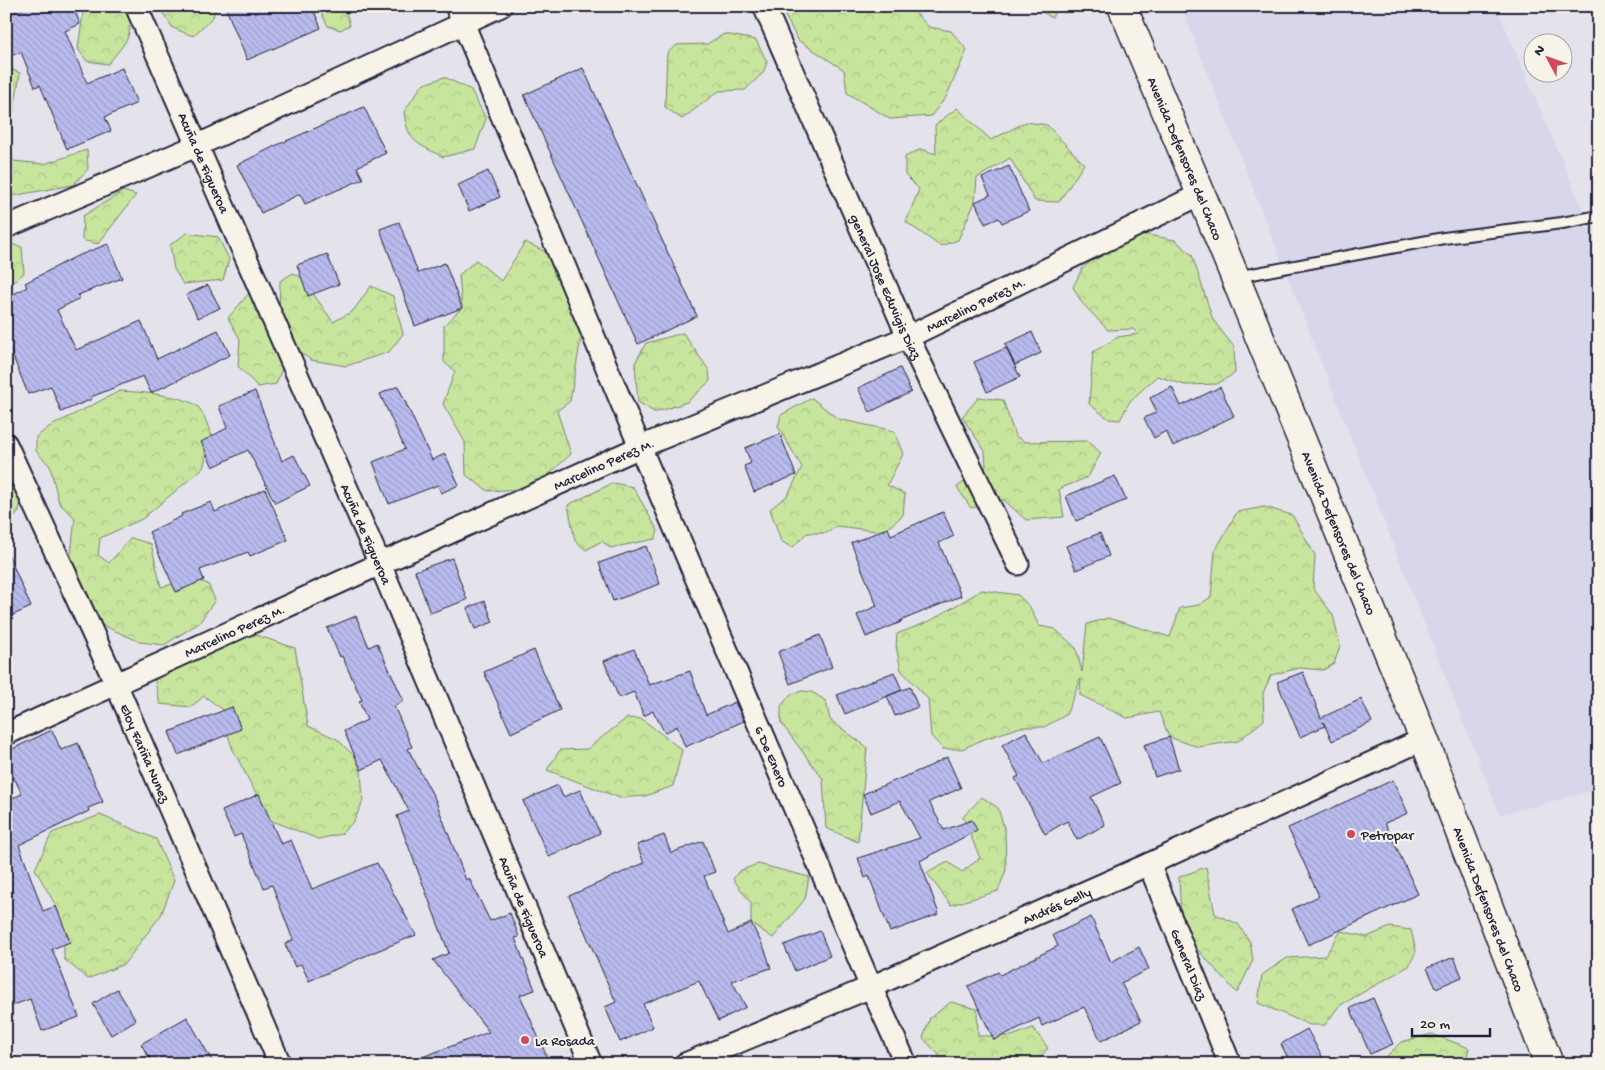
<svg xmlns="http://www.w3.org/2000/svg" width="1605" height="1070" viewBox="0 0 1605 1070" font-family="'Gochi Hand',sans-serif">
<defs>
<pattern id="forest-crowns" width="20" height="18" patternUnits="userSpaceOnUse" patternTransform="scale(1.25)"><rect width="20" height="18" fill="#c8e59d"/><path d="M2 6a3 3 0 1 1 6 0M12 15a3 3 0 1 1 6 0" fill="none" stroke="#acc488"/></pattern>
<pattern id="building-back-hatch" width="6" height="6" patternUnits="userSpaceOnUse" patternTransform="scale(1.25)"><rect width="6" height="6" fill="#b8bbed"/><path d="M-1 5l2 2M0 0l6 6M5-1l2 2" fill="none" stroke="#9ea0cc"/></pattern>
</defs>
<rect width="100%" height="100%" fill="#e4e2ea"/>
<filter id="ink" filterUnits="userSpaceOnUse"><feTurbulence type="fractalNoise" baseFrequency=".02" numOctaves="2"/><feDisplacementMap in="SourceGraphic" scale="10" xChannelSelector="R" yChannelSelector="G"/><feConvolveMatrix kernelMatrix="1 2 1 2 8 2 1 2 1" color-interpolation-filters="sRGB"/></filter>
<g filter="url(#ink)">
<!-- built -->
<path fill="#d7d6eb" d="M 1181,6 L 1496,6 L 1599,247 L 1599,789 L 1500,815 Z"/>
<!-- forest -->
<path fill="url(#forest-crowns)" stroke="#75846c" d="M 84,6 L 130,6 C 132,39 128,39 108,64 L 87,61 L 78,49 Z
M 158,6 L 216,6 L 216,7 L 213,17 L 193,36 L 173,28 Z
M 318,6 L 344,6 L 350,25 L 340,30 L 328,26 Z
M 777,6 L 909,6 L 929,27 L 951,31 L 967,50 L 946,97 L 931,116 L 890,119 L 847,93 L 844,70 L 798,40 L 782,10 Z
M 1034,6 L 1057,6 L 1052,18 Z
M 724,34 L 756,40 L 767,62 L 763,73 L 745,90 L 719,91 L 682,119 L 665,107 L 667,53 L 677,45 L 707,44 Z
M 6,67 L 20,73 L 10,134 L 13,161 L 44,164 L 87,150 L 88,169 L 73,185 L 6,197 Z
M 444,77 L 471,90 L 486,119 L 475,149 L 443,157 C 417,143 408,143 404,112 L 422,85 Z
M 957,108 L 991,140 L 1026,122 L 1047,125 L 1084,164 L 1059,202 L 1035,201 L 1010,158 L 977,178 L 975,202 L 958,240 L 940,246 L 906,222 L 919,189 L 905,175 L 905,157 L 921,149 L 936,154 L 935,125 Z
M 123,191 L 136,195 L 98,244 L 82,240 L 83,216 Z
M 187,233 L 218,237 L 229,259 L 223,280 L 183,284 L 174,269 L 170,245 Z
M 1137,233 L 1175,240 L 1192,255 L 1213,320 L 1234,347 L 1235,373 L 1217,384 L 1185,385 L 1157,376 L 1130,401 L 1120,420 L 1109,419 L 1089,404 L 1093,352 L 1118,337 L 1138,334 L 1133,329 L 1108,330 L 1082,303 L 1073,287 L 1082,269 L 1113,241 Z
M 525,242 L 548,253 L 586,310 L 570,401 L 557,411 L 571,454 L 534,488 L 488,491 L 466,475 L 465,442 L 443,404 L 455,371 L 444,362 L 444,325 L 462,308 L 459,275 L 476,260 L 501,281 Z
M 6,243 L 22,247 L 24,273 L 6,289 Z
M 293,273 L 302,278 L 333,322 L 353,311 L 371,286 L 393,296 L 403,334 L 389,352 L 346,366 L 311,360 L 295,349 L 279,313 L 280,281 Z
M 250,292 L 286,358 L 276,384 L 258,387 L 238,366 L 240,339 L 228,318 Z
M 683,333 L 709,370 L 710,381 L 687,402 L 657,412 L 654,412 L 638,402 L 635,363 L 646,343 Z
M 120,391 C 137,392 189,395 199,408 C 205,415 208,428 212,436 L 203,468 L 142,519 L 100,538 L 98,555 L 109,563 L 131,538 L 151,544 L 161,587 L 193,579 L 208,584 L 215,600 L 199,623 L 164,645 L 140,642 L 91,620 L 83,585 L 70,563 L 75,518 L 59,503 L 50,466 L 36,451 L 36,437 L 49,427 Z
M 979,397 L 1003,400 L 1015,436 L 1025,442 L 1088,441 L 1101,453 L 1088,477 L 1059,489 L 1064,517 L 1026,520 L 1004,500 L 971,508 L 957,487 L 986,467 L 985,451 L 962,417 Z
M 812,398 L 838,419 L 894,431 L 903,454 L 887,485 L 905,494 L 903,515 L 888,528 L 877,531 L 837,526 L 827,533 L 807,533 L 792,548 L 781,541 L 770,509 L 788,495 L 802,467 L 778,427 L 781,415 Z
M 6,453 L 22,490 L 19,512 L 6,527 Z
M 613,483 L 633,487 L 658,531 L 655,539 L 610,548 L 602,541 L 586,550 L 575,541 L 568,505 Z
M 1264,507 L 1292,515 L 1315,555 L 1313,588 L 1333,615 L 1340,646 L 1334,664 L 1323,670 L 1300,668 L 1271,675 L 1263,693 L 1264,720 L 1238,741 L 1198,747 L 1169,737 L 1159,712 L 1127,718 L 1080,695 L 1081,679 L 1066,715 L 1044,727 L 1021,727 L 984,739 L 962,749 L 943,749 L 931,736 L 928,699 L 901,670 L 896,646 L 897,634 L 930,621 L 982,590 L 1018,595 L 1030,607 L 1039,626 L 1055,629 L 1076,648 L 1082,672 L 1087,624 L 1108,618 L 1170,637 L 1180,608 L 1199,605 L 1211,597 L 1215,551 L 1237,512 Z
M 256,635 L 295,648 L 308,726 L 337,739 L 363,765 L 361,770 L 363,801 L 354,821 L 341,834 L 318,839 L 270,820 L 233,750 L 228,735 L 239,721 L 204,696 L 191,707 L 160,704 L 154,677 L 208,641 Z
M 803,691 L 812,692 L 826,701 L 830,720 L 867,747 L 858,842 L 826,828 L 823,779 L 781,723 L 781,706 L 791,694 Z
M 627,718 L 642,719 L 682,750 L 673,786 L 645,796 L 620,798 L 547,770 L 560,750 L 587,749 Z
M 982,797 L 998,808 L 1005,831 L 1006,870 L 998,891 L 951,905 L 927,873 L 948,862 L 962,872 L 980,858 L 963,817 Z
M 100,815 L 156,839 L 174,881 L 161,915 L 124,964 L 88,979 L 64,959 L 64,930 L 56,906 L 35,869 L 52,833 Z
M 758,864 L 809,877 L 805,899 L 773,938 L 751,923 L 751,903 L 733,879 L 739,871 Z
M 1206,867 L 1215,914 L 1238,924 L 1250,942 L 1253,960 L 1237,993 L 1189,940 L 1181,919 L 1179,877 Z
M 1390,927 L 1411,930 L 1416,951 L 1409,966 L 1339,1006 L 1325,1025 L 1310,1025 L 1258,1003 L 1262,975 L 1287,958 L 1325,956 L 1341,931 L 1367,937 Z
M 951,1002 L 977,1009 L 978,1036 L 1012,1036 L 1033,1028 L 1048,1048 L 1035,1064 L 942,1064 L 939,1055 L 923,1038 L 930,1018 Z
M 1432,1034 L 1469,1048 L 1465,1064 L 1379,1064 L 1401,1042 Z"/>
<!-- building -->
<path fill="url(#building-back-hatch)" stroke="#22223b" d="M 30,6 L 73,6 L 80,24 L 65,31 L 87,83 L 122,68 L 137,103 L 105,117 L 111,131 L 67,149 L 40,85 L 35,87 L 21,52 L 6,58 L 6,16 Z
M 225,6 L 312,6 L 321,28 L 247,60 Z
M 583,68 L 697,316 L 638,344 L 524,95 Z
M 364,107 L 386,153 L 357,167 L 363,179 L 305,204 L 300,194 L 261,213 L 237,165 L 277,145 Z
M 1009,166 L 1029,211 L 1002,223 L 999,218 L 985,224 L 975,202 L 990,195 L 982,178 Z
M 488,171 L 500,197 L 469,211 L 458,185 Z
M 399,222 L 418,273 L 445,263 L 462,308 L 415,326 L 380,229 Z
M 108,244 L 122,278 L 78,295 L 80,298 L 57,310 L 76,350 L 141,321 L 157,359 L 218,330 L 230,355 L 151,393 L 143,376 L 91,397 L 92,399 L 61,412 L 51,386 L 28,394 L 6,339 L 6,298 L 27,287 L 25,283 L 75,257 Z
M 327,254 L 339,284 L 308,296 L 297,265 Z
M 208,285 L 220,308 L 198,318 L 186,295 Z
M 1032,332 L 1041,353 L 1015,365 L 1005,344 Z
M 1006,348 L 1020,377 L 987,392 L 974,362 Z
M 900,368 L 911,392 L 870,412 L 858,388 Z
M 398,386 L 432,460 L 445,454 L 459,485 L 441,493 L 438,485 L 389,504 L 373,462 L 405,449 L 380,394 Z
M 1172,387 L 1181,406 L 1220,387 L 1234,416 L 1173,446 L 1166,431 L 1154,438 L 1144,418 L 1157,412 L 1150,398 Z
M 255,391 L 282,461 L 294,455 L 310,486 L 275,503 L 248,450 L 213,467 L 201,442 L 227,428 L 219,406 Z
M 780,434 L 796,475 L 754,492 L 744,466 L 751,463 L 745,448 Z
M 1115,476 L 1126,500 L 1076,521 L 1066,496 Z
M 265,489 L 288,540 L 250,556 L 248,552 L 200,570 L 204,580 L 176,592 L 149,532 L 182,516 L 181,514 L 211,502 L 215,512 Z
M 943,512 L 954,536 L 939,543 L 961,596 L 900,621 L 901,622 L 866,637 L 857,615 L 877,606 L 851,543 L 888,528 L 891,535 Z
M 1100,533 L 1109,556 L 1076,570 L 1066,546 Z
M 646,546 L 660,584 L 613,601 L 599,563 Z
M 6,549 L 31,607 L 6,618 Z
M 452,558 L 467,600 L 430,613 L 415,571 Z
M 485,601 L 493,622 L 475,629 L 467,608 Z
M 356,616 L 369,647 L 377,643 L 404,701 L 394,706 L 412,747 L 408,749 L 435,799 L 466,880 L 469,878 L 490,921 L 510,913 L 519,937 L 515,938 L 535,990 L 520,995 L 550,1064 L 409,1064 L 409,1062 L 489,1032 L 433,960 L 449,953 L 397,816 L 409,811 L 382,760 L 361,770 L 344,731 L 367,720 L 359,701 L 362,700 L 342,656 L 340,657 L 327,628 Z
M 820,635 L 832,667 L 790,684 L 778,652 Z
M 634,649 L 649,685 L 690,671 L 706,715 L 735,702 L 744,721 L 685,747 L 677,726 L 665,733 L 653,711 L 644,716 L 634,692 L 619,698 L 604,661 Z
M 534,650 L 560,710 L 511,733 L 484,672 Z
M 894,672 L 902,690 L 845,714 L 837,695 Z
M 1303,672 L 1321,718 L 1361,699 L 1372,722 L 1332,741 L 1323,722 L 1325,726 L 1300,737 L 1277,682 Z
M 910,687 L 918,707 L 895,716 L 887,696 Z
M 232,707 L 241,729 L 178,755 L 169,732 Z
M 52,730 L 61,750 L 78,743 L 103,802 L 88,808 L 89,811 L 19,845 L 43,911 L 56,906 L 70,942 L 52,949 L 79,1017 L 42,1031 L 30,999 L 6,1008 L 6,801 L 22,794 L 6,761 L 6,752 Z
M 1026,732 L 1043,763 L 1100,737 L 1121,783 L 1091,797 L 1105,825 L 1077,840 L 1067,821 L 1045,834 L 1015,778 L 1019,776 L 1002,745 Z
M 1169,737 L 1179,769 L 1155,777 L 1144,745 Z
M 947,757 L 961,788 L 929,802 L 944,830 L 972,820 L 977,830 L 920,861 L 939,914 L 890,932 L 869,876 L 865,878 L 858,858 L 920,838 L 900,801 L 871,813 L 863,794 L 930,766 Z
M 1393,780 L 1408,813 L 1385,823 L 1418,894 L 1308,945 L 1292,909 L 1319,896 L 1288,828 Z
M 558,785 L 563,797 L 580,790 L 600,833 L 549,857 L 523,801 Z
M 259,794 L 281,844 L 291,840 L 312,889 L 377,863 L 416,935 L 372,953 L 309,981 L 301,964 L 295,967 L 285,944 L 293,940 L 272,885 L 264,888 L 241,834 L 234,837 L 222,811 Z
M 664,835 L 671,853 L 703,841 L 715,872 L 704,876 L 728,934 L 751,923 L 765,950 L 771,968 L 732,981 L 746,1007 L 718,1021 L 699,981 L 643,1004 L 653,1027 L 620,1042 L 605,1007 L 616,1002 L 569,896 L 644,863 L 637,845 Z
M 1091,917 L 1111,962 L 1139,947 L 1149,969 L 1121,983 L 1141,1021 L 1101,1041 L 1084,1007 L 1042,1026 L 1039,1018 L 994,1040 L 968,986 L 998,972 L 1000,975 L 1058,946 L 1053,935 Z
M 820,931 L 830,956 L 795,971 L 784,945 Z
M 1454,957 L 1462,977 L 1436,988 L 1427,968 Z
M 117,989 L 136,1020 L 111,1035 L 93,1004 Z
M 1373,998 L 1393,1044 L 1370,1054 L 1350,1008 Z
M 187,1017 L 214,1064 L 153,1064 L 141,1044 Z
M 1307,1029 L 1326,1064 L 1291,1064 L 1281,1044 Z"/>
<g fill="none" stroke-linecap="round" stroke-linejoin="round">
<defs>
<path id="lane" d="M 1236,277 L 1444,238 L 1562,223 L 1599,216"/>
<g id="street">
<path id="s1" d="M 136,6 L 380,564 L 591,1064"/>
<path id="s2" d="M 456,6 L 640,447 L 871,987 L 906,1064"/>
<path id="s3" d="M 764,6 L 908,337 L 1018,564"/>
<path d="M 6,227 L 196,146 L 501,6"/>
<path id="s4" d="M 6,444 L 116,684 L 280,1064"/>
<path id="s5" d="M 6,734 L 380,564 L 640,447 L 908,337 L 1201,194"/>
<path id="s6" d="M 1149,864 L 1230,1064"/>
<path id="s7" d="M 685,1064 L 871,987 L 1149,864 L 1424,739"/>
</g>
<g id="secondary">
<path id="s8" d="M 1122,6 L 1201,194 L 1424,739 L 1549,1064"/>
</g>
</defs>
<!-- lane casing -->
<use href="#lane" stroke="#22223b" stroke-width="14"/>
<!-- street casing -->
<use href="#street" stroke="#22223b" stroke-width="25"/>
<!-- secondary casing -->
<use href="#secondary" stroke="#22223b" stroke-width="31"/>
<!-- lane -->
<use href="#lane" stroke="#f7f3e8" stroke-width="10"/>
<!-- street -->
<use href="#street" stroke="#f7f3e8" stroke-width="21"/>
<!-- secondary -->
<use href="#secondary" stroke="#f7f3e8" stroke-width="28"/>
</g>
</g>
<!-- markers -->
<g fill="#d1495b" stroke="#f7f3e8" stroke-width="2">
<circle cx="1351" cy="834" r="5"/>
<circle cx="525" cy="1040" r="5"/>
</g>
<g text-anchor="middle" stroke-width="4.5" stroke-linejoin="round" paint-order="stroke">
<!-- street labels -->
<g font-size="14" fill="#22223b" stroke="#f7f3e8">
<text dy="5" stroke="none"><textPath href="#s8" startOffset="165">Avenida Defensores del Chaco</textPath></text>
<text dy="5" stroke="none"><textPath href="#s1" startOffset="171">Acuña de Figueroa</textPath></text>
<text dy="5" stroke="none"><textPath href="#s3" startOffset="306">general Jose Eduvigis Diaz</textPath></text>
<text dy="5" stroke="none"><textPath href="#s5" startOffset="1061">Marcelino Perez M.</textPath></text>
<text dy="5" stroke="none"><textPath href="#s5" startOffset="656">Marcelino Perez M.</textPath></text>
<text dy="5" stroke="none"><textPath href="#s8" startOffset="570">Avenida Defensores del Chaco</textPath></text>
<text dy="5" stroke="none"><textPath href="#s1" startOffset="576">Acuña de Figueroa</textPath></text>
<text dy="5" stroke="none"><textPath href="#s5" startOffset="251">Marcelino Perez M.</textPath></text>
<text dy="5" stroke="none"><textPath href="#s4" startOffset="339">Eloy Fariña Nunez</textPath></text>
<text dy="5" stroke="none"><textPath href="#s2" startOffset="814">6 De Enero</textPath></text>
<text dy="5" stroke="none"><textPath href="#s7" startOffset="404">Andrés Gelly</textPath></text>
<text dy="5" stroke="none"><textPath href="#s1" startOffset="981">Acuña de Figueroa</textPath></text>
<text dy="5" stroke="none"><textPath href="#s8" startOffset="975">Avenida Defensores del Chaco</textPath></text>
<text dy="5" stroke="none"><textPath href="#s6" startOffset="108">General Diaz</textPath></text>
</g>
<!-- poi labels -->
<g font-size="14" fill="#22223b" stroke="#f7f3e8" text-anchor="start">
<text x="1361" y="839">Petropar</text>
<text x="535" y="1045">La Rosada</text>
</g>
</g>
<!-- margin -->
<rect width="1605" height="1070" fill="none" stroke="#f7f3e8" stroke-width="25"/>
<rect x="12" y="12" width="1580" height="1045" fill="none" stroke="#22223b" stroke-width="2" filter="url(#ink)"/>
<!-- north arrow -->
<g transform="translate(1548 58) rotate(311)"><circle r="24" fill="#f7f3e8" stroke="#a29fa3"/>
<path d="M0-4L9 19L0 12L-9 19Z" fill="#d1495b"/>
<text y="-8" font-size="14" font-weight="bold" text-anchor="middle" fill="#22223b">N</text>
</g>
<!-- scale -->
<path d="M1412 1028v8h78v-8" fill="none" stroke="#22223b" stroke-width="2.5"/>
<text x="1420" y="1028" font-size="15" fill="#22223b" stroke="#f7f3e8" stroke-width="4" paint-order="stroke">20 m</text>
</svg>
